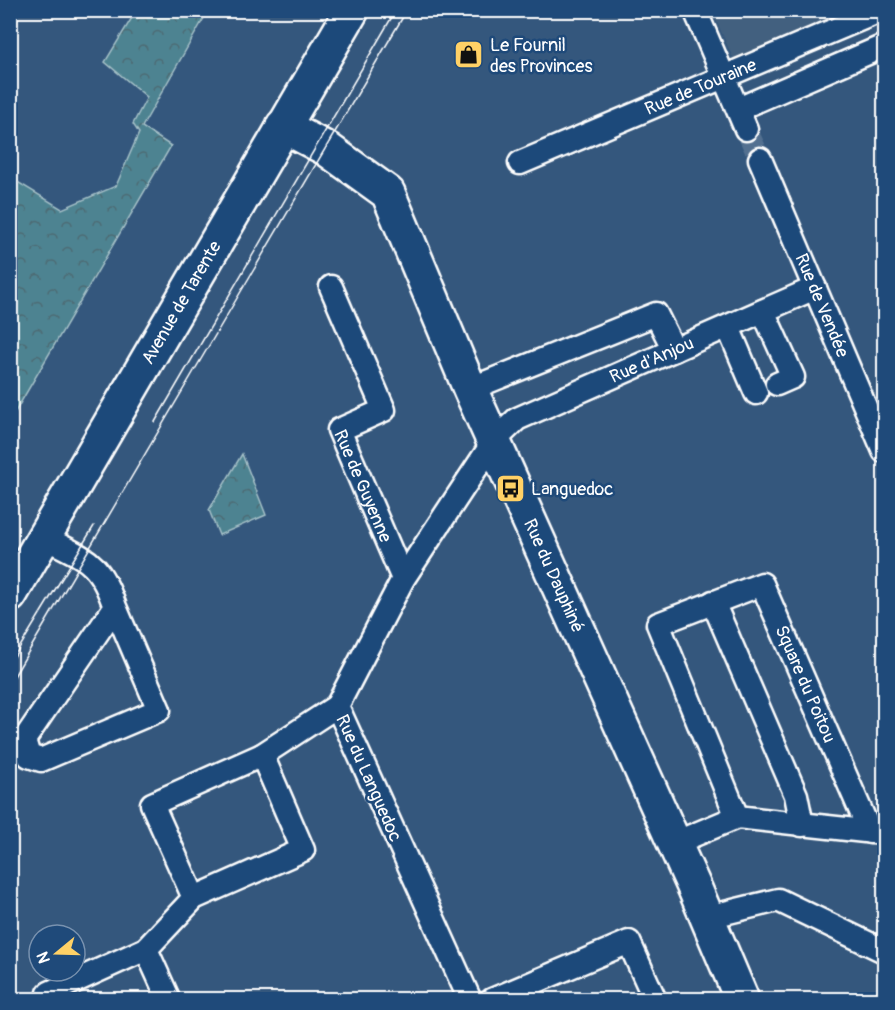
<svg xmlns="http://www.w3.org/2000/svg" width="895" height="1010" viewBox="0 0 895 1010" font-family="Pangolin,sans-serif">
<defs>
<pattern id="forest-crowns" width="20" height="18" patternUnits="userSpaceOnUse" patternTransform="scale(1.5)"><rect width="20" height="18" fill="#4e8391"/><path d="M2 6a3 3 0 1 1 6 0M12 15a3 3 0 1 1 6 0" fill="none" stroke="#4d6a72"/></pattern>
</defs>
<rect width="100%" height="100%" fill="#34577d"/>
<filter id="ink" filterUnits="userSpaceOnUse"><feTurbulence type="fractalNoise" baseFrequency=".0167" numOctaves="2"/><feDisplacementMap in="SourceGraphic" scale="12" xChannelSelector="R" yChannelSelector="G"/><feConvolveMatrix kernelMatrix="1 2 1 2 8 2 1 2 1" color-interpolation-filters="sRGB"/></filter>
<g filter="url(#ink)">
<!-- built -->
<path fill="#43607f" d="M 846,10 L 847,16 L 736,60 L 732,56 L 712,11 Z"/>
<!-- forest -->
<path fill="url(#forest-crowns)" stroke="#a6c1c8" stroke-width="1.5" d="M 136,11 L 208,11 L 142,127 L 171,146 L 11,419 L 11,178 L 62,209 L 116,186 L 139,133 L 133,124 L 147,97 L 105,62 Z
M 242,454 L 266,515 L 219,535 L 209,510 Z"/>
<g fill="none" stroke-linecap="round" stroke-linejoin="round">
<!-- street-tunnel -->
<path stroke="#527090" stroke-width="22" stroke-dasharray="22 11" stroke-linecap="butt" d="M 746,129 L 760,159"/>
<defs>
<g id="street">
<path d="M 695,10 L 746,129"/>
<path d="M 738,109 L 884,46"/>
<path id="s1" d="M 760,159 L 884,451"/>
<path id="s2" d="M 520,163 L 882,10"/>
<path id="s3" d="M 331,287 L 384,410 L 339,430 L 403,579"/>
<path d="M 763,311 L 793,377 L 777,384"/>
<path d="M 728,327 L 756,393"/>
<path d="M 470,389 L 656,314 L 674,350"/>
<path d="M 44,537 C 86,560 98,558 115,607 L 24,740 L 29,756 L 41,760 L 159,710 L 115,607"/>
<path d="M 713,602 L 796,795 L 802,825"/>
<path id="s4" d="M 737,817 L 658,624 L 762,584 L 870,832"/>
<path d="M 675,843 L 737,817 L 883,833"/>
<path d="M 194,898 L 152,804 L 262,755"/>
<path d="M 708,917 L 778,900 L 884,951"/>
<path d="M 146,949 L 169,1000"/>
<path d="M 52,1000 L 49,993 L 146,949 L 194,898 L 303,850 L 262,755 L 337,706"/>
<path id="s5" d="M 470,1000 L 337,706 L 403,579 L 494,441 L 517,419 L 815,288"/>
<path d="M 492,1000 L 629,942 L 655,1000"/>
</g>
<g id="secondary">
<path id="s6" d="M 283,126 L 327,149 L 388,193 L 470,389 L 695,889 L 742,1000"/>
<path id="s7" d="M 10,595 L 352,10"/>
</g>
</defs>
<!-- street casing -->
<use href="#street" stroke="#fff" stroke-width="27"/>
<!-- secondary casing -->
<use href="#secondary" stroke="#fff" stroke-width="38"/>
<!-- street -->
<use href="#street" stroke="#1f4a7a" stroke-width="22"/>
<!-- secondary -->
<use href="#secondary" stroke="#1f4a7a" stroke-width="33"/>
<!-- tram -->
<path stroke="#fff" stroke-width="1.5" d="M 155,422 L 396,10
M 10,663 L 94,526
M 10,683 L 407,10"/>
</g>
</g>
<!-- icons -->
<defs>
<symbol id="shop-square" viewBox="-11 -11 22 22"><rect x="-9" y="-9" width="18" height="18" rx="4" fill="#ffd166" stroke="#1f4a7a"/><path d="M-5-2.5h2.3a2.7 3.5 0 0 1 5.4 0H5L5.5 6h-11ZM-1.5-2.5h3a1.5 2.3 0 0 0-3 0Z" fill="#111"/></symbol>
<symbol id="bus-square" viewBox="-11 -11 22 22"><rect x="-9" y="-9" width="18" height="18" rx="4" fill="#ffd166" stroke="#1f4a7a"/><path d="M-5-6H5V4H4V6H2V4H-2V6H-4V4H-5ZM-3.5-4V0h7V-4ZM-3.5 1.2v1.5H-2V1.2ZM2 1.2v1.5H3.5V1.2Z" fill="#111"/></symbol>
</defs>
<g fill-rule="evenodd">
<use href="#shop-square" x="452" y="38" width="33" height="33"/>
<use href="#bus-square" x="494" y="472" width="33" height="33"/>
</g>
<g text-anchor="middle" stroke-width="5" stroke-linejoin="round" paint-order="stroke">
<!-- poi labels -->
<g font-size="18" fill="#fff" stroke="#1f4a7a" text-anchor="start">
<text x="490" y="51">Le Fournil<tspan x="490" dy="21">des Provinces</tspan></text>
<text x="531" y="495">Languedoc</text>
</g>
<!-- street labels -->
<g font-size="18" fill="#fff" stroke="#1f4a7a">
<text dy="6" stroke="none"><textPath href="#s2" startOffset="196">Rue de Touraine</textPath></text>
<text dy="6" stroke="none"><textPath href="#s7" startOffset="339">Avenue de Tarente</textPath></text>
<text dy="6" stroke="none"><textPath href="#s1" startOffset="159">Rue de Vendée</textPath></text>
<text dy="6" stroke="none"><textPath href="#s5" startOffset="810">Rue d'Anjou</textPath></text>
<text dy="6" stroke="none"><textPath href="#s3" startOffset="244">Rue de Guyenne</textPath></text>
<text dy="6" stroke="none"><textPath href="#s6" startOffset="542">Rue du Dauphiné</textPath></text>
<text dy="6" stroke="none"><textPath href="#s4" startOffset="429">Square du Poitou</textPath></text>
<text transform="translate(369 778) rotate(66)" y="6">Rue du Languedoc</text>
</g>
</g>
<!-- margin -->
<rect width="895" height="1010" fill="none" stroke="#1f4a7a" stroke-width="36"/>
<rect x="18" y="18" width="859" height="974" fill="none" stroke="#fff" stroke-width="2" filter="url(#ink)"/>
<!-- north arrow -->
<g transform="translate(57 953) rotate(251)"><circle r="28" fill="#1f4a7a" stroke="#7992af" stroke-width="1.5"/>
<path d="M0-4.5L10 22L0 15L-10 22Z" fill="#ffd166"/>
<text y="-9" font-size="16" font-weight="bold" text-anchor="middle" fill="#ffffff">N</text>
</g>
</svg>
